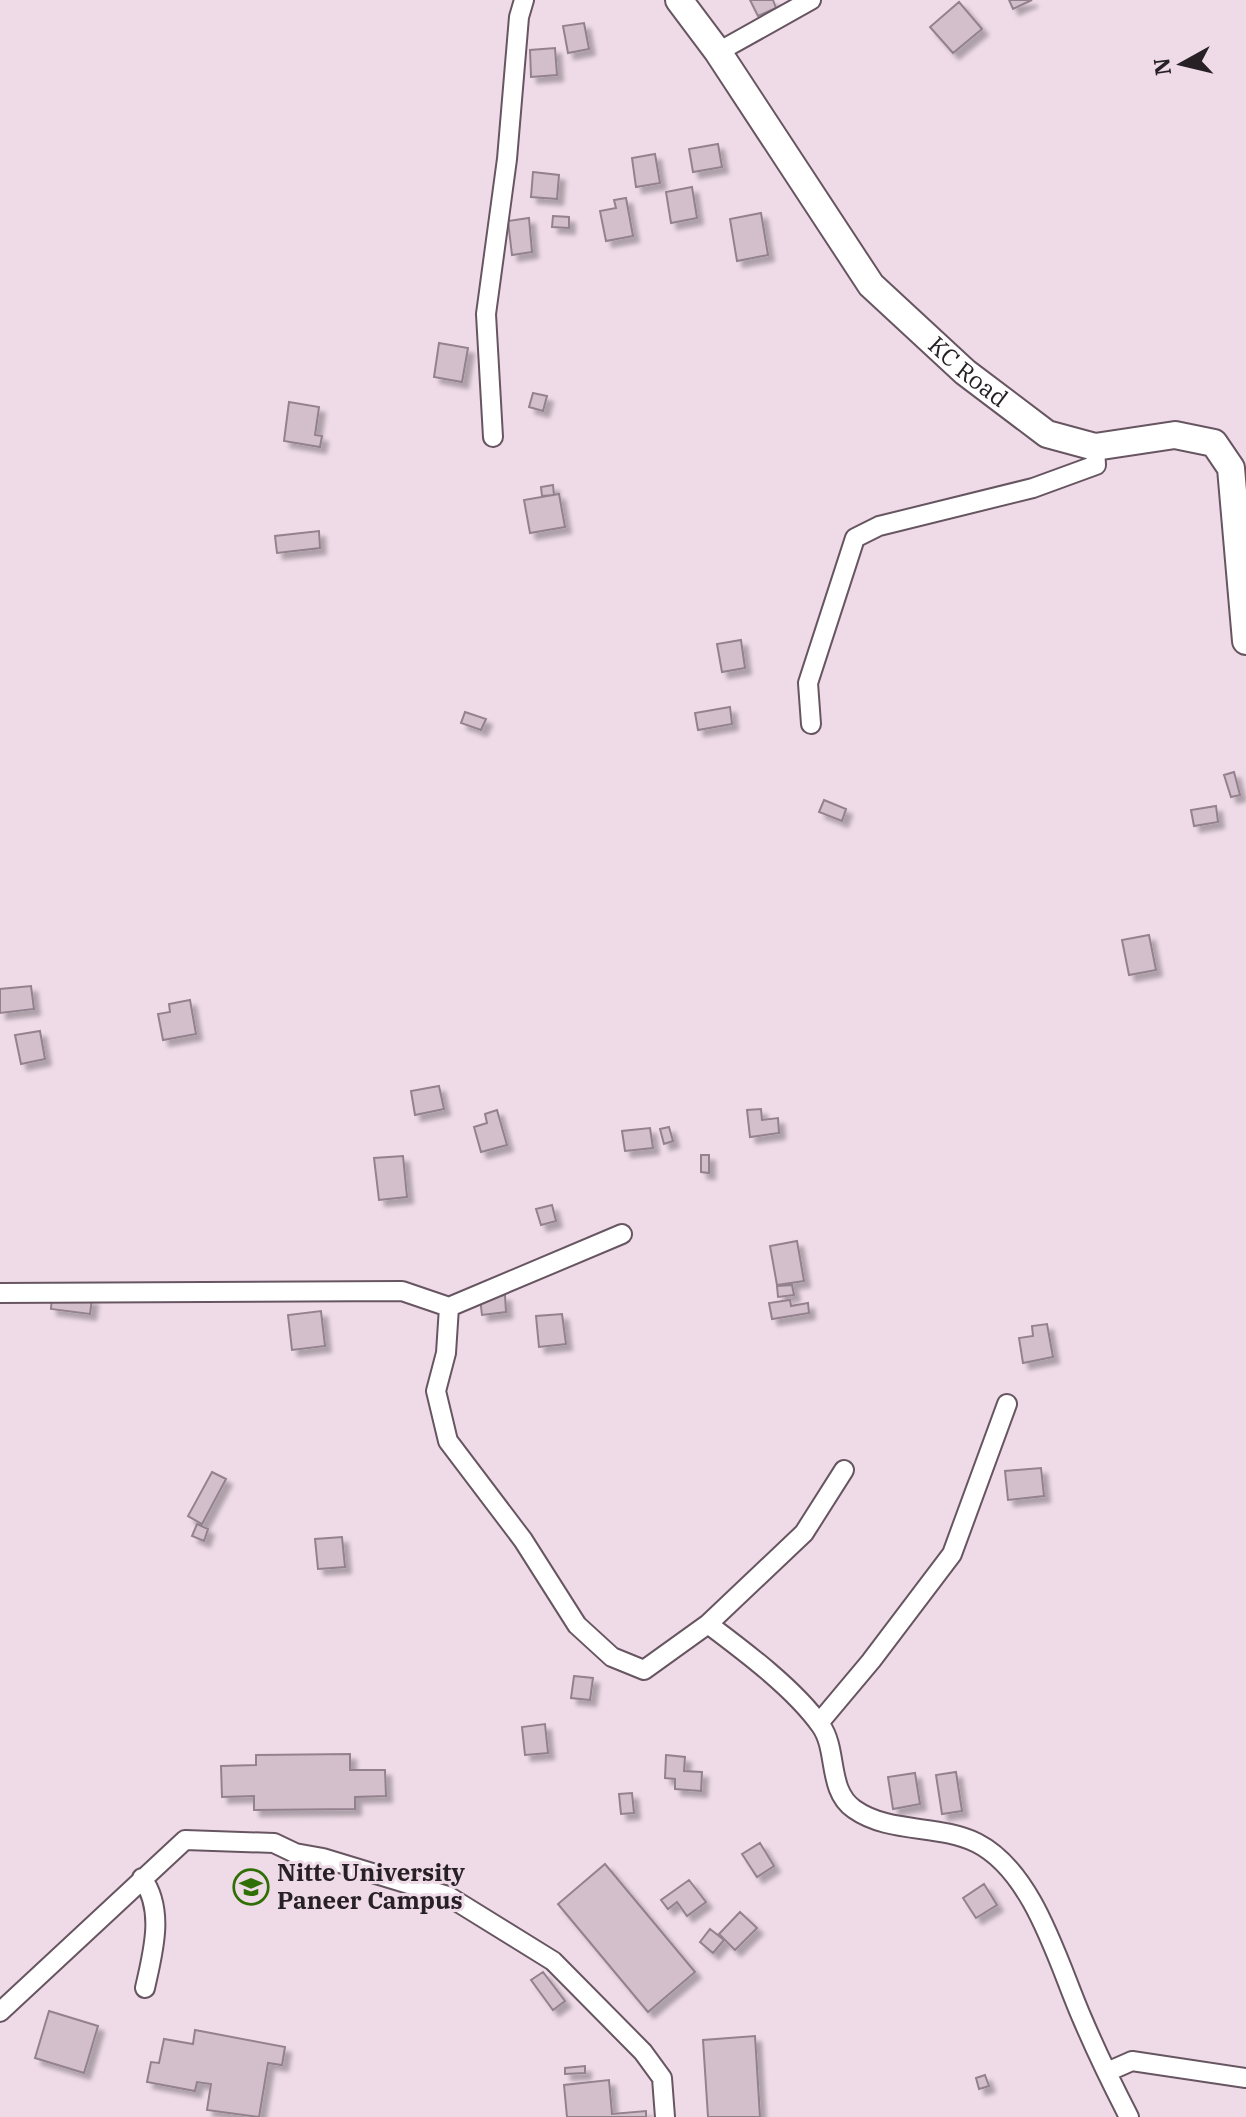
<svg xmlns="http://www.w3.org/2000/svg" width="1246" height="2117" viewBox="0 0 1246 2117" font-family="'IBM Plex Serif',serif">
<defs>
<filter id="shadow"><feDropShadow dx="6" dy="6" stdDeviation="2" flood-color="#0004"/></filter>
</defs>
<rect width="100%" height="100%" fill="#eedbe7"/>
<!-- building -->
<path fill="#d2bfcb" stroke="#93828d" stroke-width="2" filter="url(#shadow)" d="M 750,0 L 773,0 L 776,8 L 758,16 Z
M 1009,0 L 1032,0 L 1013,9 Z
M 959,2 L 982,29 L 953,53 L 930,27 Z
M 584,23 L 589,49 L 568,53 L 563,26 Z
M 555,48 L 557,75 L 531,77 L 530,50 Z
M 718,144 L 722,167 L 693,172 L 689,149 Z
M 655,154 L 660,183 L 636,187 L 632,158 Z
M 533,172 L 559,175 L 557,199 L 531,197 Z
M 692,187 L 697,218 L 671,223 L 666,192 Z
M 626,198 L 633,236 L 606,241 L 600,211 L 616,208 L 614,200 Z
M 761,213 L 768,255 L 737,261 L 730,219 Z
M 553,216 L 569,217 L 569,228 L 552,227 Z
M 529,218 L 532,252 L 512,255 L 508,221 Z
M 439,343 L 468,348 L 462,382 L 434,377 Z
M 533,393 L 547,396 L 543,411 L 529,407 Z
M 289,402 L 319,407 L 315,435 L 322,436 L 320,447 L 284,441 Z
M 553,485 L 554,495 L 542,496 L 541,487 Z
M 559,494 L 565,527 L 530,533 L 524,500 Z
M 319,531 L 320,548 L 277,553 L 275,536 Z
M 741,640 L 745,668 L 722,672 L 717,644 Z
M 730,707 L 732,724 L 698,730 L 695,713 Z
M 465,712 L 486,719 L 481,730 L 461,723 Z
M 1234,772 L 1240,795 L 1231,797 L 1224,775 Z
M 824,800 L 846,809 L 842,821 L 819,812 Z
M 1216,806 L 1218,822 L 1194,826 L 1191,810 Z
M 1149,935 L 1156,970 L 1129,975 L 1122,940 Z
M 31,986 L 34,1009 L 0,1013 L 0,989 Z
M 190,1000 L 196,1034 L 163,1040 L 158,1014 L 170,1012 L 169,1004 Z
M 40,1031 L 45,1059 L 21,1064 L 15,1035 Z
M 439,1086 L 444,1109 L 415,1115 L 411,1091 Z
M 761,1109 L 762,1120 L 778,1118 L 779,1133 L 750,1137 L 747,1110 Z
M 497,1110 L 507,1145 L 481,1152 L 474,1127 L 487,1123 L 485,1114 Z
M 669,1127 L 673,1141 L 664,1144 L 660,1129 Z
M 650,1128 L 653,1148 L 625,1151 L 622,1131 Z
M 701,1155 L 709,1155 L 709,1173 L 701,1172 Z
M 403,1156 L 407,1197 L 379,1200 L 374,1158 Z
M 552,1205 L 556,1221 L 541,1225 L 536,1209 Z
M 797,1241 L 804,1281 L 777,1285 L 770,1246 Z
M 792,1285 L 794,1295 L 778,1297 L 777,1286 Z
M 52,1295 L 92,1299 L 90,1314 L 51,1309 Z
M 505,1295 L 506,1312 L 482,1315 L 480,1298 Z
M 790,1300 L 791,1306 L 808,1303 L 809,1313 L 772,1319 L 769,1303 Z
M 321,1311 L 325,1346 L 292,1350 L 288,1315 Z
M 562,1314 L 566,1344 L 539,1347 L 536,1316 Z
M 1047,1324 L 1053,1357 L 1023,1363 L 1019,1338 L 1033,1336 L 1032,1326 Z
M 1041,1468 L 1044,1496 L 1008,1500 L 1005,1471 Z
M 212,1472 L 226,1479 L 202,1524 L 188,1516 Z
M 197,1524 L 208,1529 L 204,1541 L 192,1536 Z
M 342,1537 L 345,1567 L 318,1569 L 315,1539 Z
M 574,1676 L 593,1678 L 590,1700 L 571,1698 Z
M 545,1724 L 548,1753 L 525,1755 L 522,1727 Z
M 350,1754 L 350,1770 L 385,1770 L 386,1796 L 355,1797 L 355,1809 L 254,1810 L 254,1796 L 222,1797 L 221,1766 L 256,1765 L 256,1755 Z
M 666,1755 L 685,1757 L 684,1771 L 702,1772 L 701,1791 L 675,1789 L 675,1779 L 665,1778 Z
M 956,1772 L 962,1811 L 942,1814 L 936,1775 Z
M 915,1773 L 920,1804 L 893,1809 L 888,1777 Z
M 632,1793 L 634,1813 L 621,1814 L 619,1794 Z
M 760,1843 L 774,1866 L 757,1877 L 742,1854 Z
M 605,1864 L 695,1972 L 648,2012 L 558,1904 Z
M 689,1880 L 706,1902 L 687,1916 L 677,1902 L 668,1909 L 661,1900 Z
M 984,1884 L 997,1905 L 976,1918 L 963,1898 Z
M 740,1912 L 757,1928 L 735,1950 L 719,1934 Z
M 710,1929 L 724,1940 L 713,1953 L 700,1942 Z
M 543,1972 L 565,2001 L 553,2010 L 531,1980 Z
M 49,2011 L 98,2026 L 84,2073 L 35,2058 Z
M 195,2030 L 285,2047 L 282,2065 L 268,2063 L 259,2117 L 207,2110 L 211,2084 L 197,2082 L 195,2091 L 147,2082 L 151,2062 L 159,2063 L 164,2039 L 193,2044 Z
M 755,2036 L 760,2117 L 708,2117 L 703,2040 Z
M 585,2066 L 585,2073 L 565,2074 L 565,2068 Z
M 985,2075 L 989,2086 L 979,2089 L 976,2078 Z
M 609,2080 L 612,2114 L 646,2111 L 646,2117 L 567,2117 L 564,2085 Z"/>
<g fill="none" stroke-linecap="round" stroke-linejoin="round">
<defs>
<path id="minor" d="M 718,52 L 811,0
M 493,437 L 486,314 L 507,159 L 519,17 L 524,0
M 811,724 L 808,683 L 855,538 L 879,526 L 1033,488 L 1096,465 L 1095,447
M 0,1293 L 402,1291 L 449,1307 L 622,1234
M 449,1307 L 446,1353 L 436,1391 L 448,1441 L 523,1540 L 577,1625 L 612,1657 L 644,1670 L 708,1624 C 744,1651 795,1689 821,1726 C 838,1750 827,1790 854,1809 C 889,1834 939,1824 977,1843 C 1034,1872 1058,1963 1082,2018 C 1096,2051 1112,2084 1129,2117
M 708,1624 L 804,1533 L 844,1470
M 819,1723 L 871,1661 L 952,1554 L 1007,1404
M 142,1878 C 165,1910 153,1952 145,1988
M 0,2012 L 185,1840 L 274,1843 L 295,1853 L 323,1858 L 448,1896 L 553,1961 L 643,2052 L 662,2078 L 665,2117
M 1107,2072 L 1132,2061 L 1246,2078"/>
<g id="secondary">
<path id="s1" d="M 679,0 L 718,52 L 871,285 L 965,372 L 1047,434 L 1095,447 L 1175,435 L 1214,443 L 1231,468 L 1246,641"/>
</g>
</defs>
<!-- minor casing -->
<use href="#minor" stroke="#675661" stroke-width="22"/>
<!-- secondary casing -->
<use href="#secondary" stroke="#675661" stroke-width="30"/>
<!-- minor -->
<use href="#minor" stroke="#fff" stroke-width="18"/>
<!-- secondary -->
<use href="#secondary" stroke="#fff" stroke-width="26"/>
</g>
<!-- icons -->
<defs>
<symbol id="university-ring" viewBox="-11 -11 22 22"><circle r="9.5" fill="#eedbe7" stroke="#2f6f05" stroke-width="1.5"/><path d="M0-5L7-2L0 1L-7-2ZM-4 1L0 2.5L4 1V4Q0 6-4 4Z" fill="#2f6f05"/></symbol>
</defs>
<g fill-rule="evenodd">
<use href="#university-ring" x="231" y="1867" width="40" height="40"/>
</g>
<g text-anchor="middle" stroke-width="6" stroke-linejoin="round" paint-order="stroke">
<!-- street labels -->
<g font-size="24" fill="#272025" stroke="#eedbe7">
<text dy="8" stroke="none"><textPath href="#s1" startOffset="474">KC Road</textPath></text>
</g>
<!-- poi labels -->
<g font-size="24" font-weight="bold" fill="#272025" stroke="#eedbe7" text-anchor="start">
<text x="277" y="1881">Nitte University<tspan x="277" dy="28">Paneer Campus</tspan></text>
</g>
</g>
<!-- north arrow -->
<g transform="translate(1182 64) rotate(262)" stroke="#eedbe7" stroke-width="6" paint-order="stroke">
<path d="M0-6L14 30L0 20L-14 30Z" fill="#272025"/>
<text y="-12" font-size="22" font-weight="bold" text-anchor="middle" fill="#272025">N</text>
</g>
</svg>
